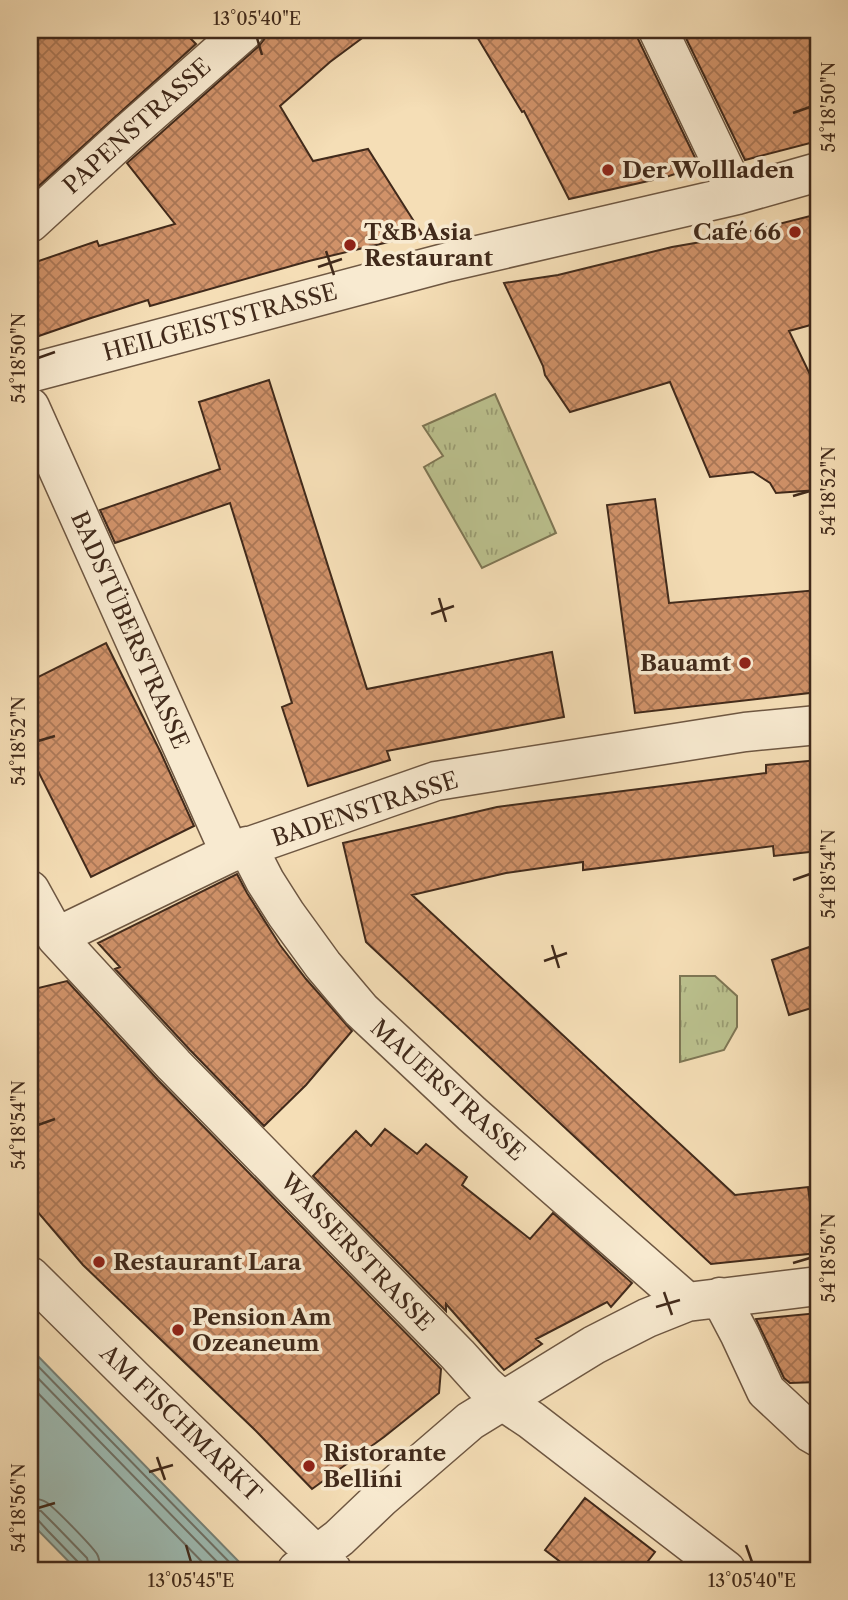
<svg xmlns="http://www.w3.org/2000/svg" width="848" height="1600" viewBox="0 0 848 1600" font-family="'Libre Caslon Text',serif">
<defs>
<pattern id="grass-tufts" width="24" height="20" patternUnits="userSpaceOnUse" patternTransform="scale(1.75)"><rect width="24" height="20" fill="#bbc18e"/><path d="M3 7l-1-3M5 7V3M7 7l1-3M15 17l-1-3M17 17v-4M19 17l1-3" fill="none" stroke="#9a9d73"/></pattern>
<pattern id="building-cross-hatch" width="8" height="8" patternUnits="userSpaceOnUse" patternTransform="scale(1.75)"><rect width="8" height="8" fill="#d09269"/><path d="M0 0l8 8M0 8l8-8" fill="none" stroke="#aa7756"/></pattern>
</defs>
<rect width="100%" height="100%" fill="#f5deb6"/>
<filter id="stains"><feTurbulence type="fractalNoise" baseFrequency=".00286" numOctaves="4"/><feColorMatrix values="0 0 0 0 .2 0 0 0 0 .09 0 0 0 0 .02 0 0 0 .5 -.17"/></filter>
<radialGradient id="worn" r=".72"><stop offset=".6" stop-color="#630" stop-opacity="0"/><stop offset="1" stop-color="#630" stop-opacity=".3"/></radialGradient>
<!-- grass -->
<path fill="url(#grass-tufts)" stroke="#7e7654" stroke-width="2" d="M 495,394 L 556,533 L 482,568 L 424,467 L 443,456 L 423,426 Z
M 680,976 L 715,976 L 737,996 L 737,1027 L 724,1050 L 680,1062 Z"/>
<!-- water -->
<path fill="#9dbbb3" stroke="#788176" stroke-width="2" d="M 30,1348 L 247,1570 L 77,1570 L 30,1522 Z"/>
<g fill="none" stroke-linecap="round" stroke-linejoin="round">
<!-- shore -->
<path stroke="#6f7267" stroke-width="2" d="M 30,1358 L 237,1570
M 30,1370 L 225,1570
M 30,1385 L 210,1570
M 30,1498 C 36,1499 41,1499 46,1502 C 55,1508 91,1545 97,1554 C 100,1559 100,1564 100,1570
M 30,1509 L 41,1511 L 55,1525 L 87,1558 L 90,1570
M 30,1518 L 37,1519 L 48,1531 L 79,1563 L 81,1570"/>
</g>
<!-- building -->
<path fill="url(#building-cross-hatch)" stroke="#412a1b" stroke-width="2" d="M 30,30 L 182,30 L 196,44 L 30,194 Z
M 269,30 L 373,30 L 330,62 L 280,106 L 313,161 L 368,149 L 422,234 L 309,261 L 150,306 L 148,300 L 91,318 L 30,339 L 30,264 L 97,241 L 99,246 L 175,224 L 127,163 L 259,46 L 265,38 L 266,33 Z
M 473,30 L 636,30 L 638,39 L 699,166 L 666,177 L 569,199 L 524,111 L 522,112 Z
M 682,30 L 818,30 L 818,141 L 745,160 Z
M 818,214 L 818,323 L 789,331 L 818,391 L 818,490 L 776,493 L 770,483 L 753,472 L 710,477 L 670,382 L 570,412 L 545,375 L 543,366 L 504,283 L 558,275 L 672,247 L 724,238 Z
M 269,380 L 367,689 L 552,652 L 564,717 L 387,751 L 390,760 L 308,786 L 282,707 L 292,703 L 230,503 L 115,543 L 100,510 L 220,469 L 199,402 Z
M 655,499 L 669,603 L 818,590 L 818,692 L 635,713 L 607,505 Z
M 106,643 L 161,753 L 194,826 L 91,877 L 30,755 L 30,681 Z
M 818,760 L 818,851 L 774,856 L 773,846 L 583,870 L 583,862 L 506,873 L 412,895 L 735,1195 L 808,1187 L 812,1216 L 818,1215 L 818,1253 L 711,1264 L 366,942 L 343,843 L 497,807 L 766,773 L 766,765 Z
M 237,874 L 247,893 L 280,945 L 306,979 L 352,1031 L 306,1085 L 264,1126 L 190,1050 L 115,969 L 120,967 L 98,943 Z
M 818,944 L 818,1006 L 789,1015 L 772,960 Z
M 67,981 L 158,1080 L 441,1369 L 439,1393 L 384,1437 L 312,1489 L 256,1431 L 83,1265 L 30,1203 L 30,990 Z
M 385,1129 L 417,1154 L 426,1144 L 467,1177 L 462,1185 L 530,1239 L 553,1213 L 632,1283 L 611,1307 L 607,1302 L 536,1339 L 542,1344 L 504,1370 L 446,1304 L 446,1311 L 313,1176 L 356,1131 L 371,1146 Z
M 818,1313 L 818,1382 L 790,1383 L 784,1378 L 756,1319 Z
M 585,1498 L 655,1552 L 641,1570 L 571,1570 L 545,1550 Z"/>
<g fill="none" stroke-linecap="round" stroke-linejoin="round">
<defs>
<path id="minor" d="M 658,30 L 737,195
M 30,223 L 128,133 L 245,30
M 30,373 L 448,262 L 737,195 L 818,172
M 30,407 L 230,853
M 247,846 L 265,881 L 286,914 L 323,965 L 361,1010 L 472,1114 L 687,1302
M 30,890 L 56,937 L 174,1065 L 458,1355 L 485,1385 L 504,1402 L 531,1420 L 726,1570
M 56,937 L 230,853 L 436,781 L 745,732 L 818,725
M 30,1276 L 135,1380 L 332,1570
M 720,1297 L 740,1335 L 766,1391 L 811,1433 L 818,1437
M 297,1570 L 339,1538 L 382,1497 L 470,1421 L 594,1345 L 647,1318 L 687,1302 L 818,1286"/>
</defs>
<!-- minor casing -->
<use href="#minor" stroke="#6e5742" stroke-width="41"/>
<!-- minor -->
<use href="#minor" stroke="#f8ead0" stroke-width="38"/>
</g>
<!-- ticks -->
<path fill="none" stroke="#412a1b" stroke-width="2.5" d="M 257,38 L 262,55M 793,113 L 810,107M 326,251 L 334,275M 318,267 L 342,259M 38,358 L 55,352M 793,496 L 810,491M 439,598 L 446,622M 431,614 L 454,606M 38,741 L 55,736M 793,880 L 810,874M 552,945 L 559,968M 544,961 L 567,953M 38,1125 L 55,1119M 793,1263 L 810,1258M 664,1292 L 672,1315M 656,1307 L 680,1300M 157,1457 L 165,1480M 149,1472 L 173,1465M 38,1508 L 55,1503M 186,1545 L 191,1562M 746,1545 L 752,1562"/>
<!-- markers -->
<g fill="#8f2418" stroke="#f8ead0" stroke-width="2.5">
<circle cx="608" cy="170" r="7"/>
<circle cx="795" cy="232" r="7"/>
<circle cx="350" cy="245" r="7"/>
<circle cx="745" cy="663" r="7"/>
<circle cx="99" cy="1262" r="7"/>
<circle cx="178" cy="1330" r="7"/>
<circle cx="309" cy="1466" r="7"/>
</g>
<g text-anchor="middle" stroke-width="7" stroke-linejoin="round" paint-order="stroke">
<!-- street labels -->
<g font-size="23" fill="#412a1b" stroke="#f8ead0">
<text transform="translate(137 126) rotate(-42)" y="8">PAPENSTRASSE</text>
<text transform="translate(220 322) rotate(-15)" y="8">HEILGEISTSTRASSE</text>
<text transform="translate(130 630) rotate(66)" y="8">BADSTÜBERSTRASSE</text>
<text transform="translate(365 809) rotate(-18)" y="8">BADENSTRASSE</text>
<text transform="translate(448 1090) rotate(42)" y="8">MAUERSTRASSE</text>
<text transform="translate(357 1252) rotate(46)" y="8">WASSERSTRASSE</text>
<text transform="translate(181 1423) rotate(44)" y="8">AM FISCHMARKT</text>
</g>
<!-- poi labels -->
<g font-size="23" font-weight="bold" fill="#412a1b" stroke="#f8ead0" text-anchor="start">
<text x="622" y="178">Der Wollladen</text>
<text x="364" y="240">T&amp;B Asia<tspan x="364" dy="26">Restaurant</tspan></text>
<text x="781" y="240" text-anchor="end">Café 66</text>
<text x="731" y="671" text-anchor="end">Bauamt</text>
<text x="113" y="1270">Restaurant Lara</text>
<text x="192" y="1325">Pension Am<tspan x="192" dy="26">Ozeaneum</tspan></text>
<text x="323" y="1461">Ristorante<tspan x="323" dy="26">Bellini</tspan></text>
</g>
</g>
<!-- margin -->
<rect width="848" height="1600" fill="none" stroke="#f5deb6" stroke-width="77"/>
<rect x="38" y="38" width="772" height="1524" fill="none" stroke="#412a1b" stroke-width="2.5"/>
<g font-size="18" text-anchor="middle" fill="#412a1b">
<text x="257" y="25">13°05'40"E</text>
<text transform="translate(829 107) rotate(-90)" y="6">54°18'50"N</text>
<text transform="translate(19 358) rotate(-90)" y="6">54°18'50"N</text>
<text transform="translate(829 491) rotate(-90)" y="6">54°18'52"N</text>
<text transform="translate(19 741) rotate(-90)" y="6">54°18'52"N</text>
<text transform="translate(829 874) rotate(-90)" y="6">54°18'54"N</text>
<text transform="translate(19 1125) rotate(-90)" y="6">54°18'54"N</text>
<text transform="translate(829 1258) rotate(-90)" y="6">54°18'56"N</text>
<text transform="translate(19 1508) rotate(-90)" y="6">54°18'56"N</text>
<text x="191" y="1587">13°05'45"E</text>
<text x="752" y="1587">13°05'40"E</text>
</g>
<rect width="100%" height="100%" filter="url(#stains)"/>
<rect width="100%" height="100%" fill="url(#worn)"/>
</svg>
